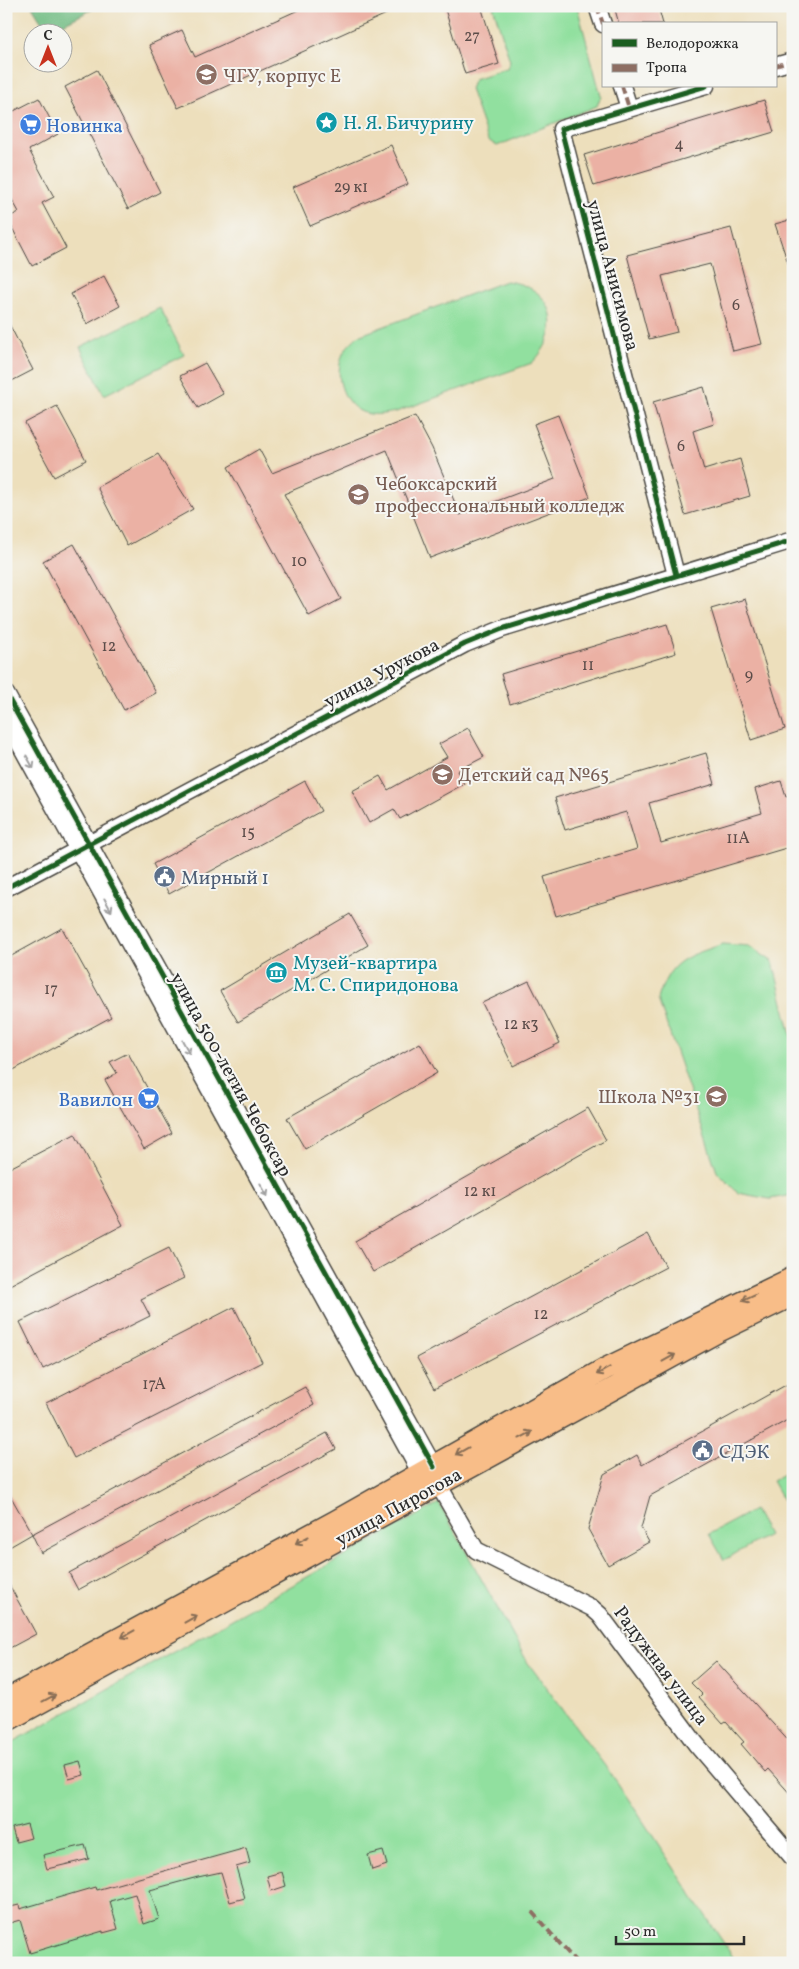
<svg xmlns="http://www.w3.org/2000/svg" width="799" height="1969" viewBox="0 0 799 1969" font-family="Vollkorn,serif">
<rect width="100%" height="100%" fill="#f6f6f2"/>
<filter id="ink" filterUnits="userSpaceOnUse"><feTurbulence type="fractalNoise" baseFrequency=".02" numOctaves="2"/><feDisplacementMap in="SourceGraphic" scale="10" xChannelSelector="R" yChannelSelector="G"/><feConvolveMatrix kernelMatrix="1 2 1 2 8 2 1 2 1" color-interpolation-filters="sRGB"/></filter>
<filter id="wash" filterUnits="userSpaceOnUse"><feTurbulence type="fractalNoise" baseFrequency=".0096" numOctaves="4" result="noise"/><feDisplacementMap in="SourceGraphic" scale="20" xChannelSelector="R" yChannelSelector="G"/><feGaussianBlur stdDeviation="1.12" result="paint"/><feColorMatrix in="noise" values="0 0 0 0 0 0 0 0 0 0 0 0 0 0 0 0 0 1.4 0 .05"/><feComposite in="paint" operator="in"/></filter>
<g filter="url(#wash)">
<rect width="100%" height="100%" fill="#eddfbc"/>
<!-- green -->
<path fill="#91e09f" stroke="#5e8665" d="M 493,6 L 577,6 L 601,96 L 597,106 L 497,146 L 488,140 L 470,89 L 474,79 L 507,68 L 510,61 Z
M 506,281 C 555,287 566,329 532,363 L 396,412 C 384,414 370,417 358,410 C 339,398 334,368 345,350 C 348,345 354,340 358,336 Z
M 160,308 L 184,355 L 104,395 L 80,347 Z
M 723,944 L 749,946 L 773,962 L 793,1044 L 793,1195 L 770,1199 L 738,1193 L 717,1172 L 658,999 C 670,959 686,957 723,944 Z
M 793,1470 L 793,1518 L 772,1481 Z
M 439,1503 L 528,1663 L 617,1782 L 737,1963 L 6,1963 L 6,1746 Z
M 754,1510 L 768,1535 L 724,1560 L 709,1534 Z"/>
<!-- forest -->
<path fill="#74be86" stroke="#507458" d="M 32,6 L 99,6 L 63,24 L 43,24 Z"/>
<g id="blocks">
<!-- building -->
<path fill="#ebb1a4" d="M 307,6 L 404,6 L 178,108 L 149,45 L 182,30 L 195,57 Z
M 444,6 L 481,6 L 499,64 L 465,74 Z
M 614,6 L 658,6 L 663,24 L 619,24 Z
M 97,70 L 160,192 L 128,209 L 65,87 Z
M 39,98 L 58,134 L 29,150 L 54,197 L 42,203 L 66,248 L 32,266 L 7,218 L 19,212 L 6,189 L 6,115 Z
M 764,100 L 774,132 L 594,186 L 584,155 Z
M 391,145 L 408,184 L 310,226 L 293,187 Z
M 793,219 L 793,269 L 790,269 L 775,224 Z
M 731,228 L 762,344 L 733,351 L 710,264 L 662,276 L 677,332 L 649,339 L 627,255 Z
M 104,276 L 120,306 L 87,324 L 71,294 Z
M 6,318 L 33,370 L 6,384 Z
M 205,363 L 223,394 L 198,408 L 180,376 Z
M 704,387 L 714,424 L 693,431 L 704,470 L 740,459 L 750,496 L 685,515 L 653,402 Z
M 57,406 L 86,460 L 54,477 L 25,423 Z
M 558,415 L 590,497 L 430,558 L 387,450 L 284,494 L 341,599 L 309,616 L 228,467 L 259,449 L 272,473 L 415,416 L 432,448 L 460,515 L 555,479 L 534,424 Z
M 158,454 L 193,509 L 127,546 L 97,487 Z
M 74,544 L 156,693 L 124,710 L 43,561 Z
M 745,599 L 785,729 L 751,740 L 711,609 Z
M 667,624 L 676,653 L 510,704 L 501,674 Z
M 468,728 L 484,757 L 457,771 L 464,784 L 400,819 L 394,809 L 369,823 L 352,791 L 380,776 L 388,790 L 447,757 L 439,744 Z
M 706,753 L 715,784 L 649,803 L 661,843 L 762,813 L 755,789 L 781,781 L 786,797 L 793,795 L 793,846 L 556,916 L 544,877 L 637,849 L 626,812 L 565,830 L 555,798 Z
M 305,781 L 321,811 L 169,894 L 153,864 Z
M 350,914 L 368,945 L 238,1022 L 220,991 Z
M 62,928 L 111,1017 L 6,1074 L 6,959 Z
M 529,981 L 560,1043 L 513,1066 L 482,1003 Z
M 420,1043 L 437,1073 L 305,1149 L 287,1118 Z
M 128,1053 L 172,1133 L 144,1149 L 105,1080 L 117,1073 L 110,1062 Z
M 588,1108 L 606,1140 L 373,1272 L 355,1241 Z
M 75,1134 L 123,1225 L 6,1287 L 6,1170 Z
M 648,1234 L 666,1267 L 434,1389 L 417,1358 Z
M 169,1248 L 184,1278 L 141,1299 L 150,1316 L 43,1369 L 20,1322 Z
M 234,1307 L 262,1362 L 74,1458 L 46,1403 Z
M 793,1381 L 793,1417 L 650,1496 L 641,1528 L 649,1542 L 608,1565 L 588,1529 L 604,1474 L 637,1455 L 642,1465 Z
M 305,1387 L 314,1405 L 41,1553 L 32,1534 Z
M 327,1433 L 336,1449 L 78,1590 L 69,1573 Z
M 6,1488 L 32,1534 L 6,1549 Z
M 6,1579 L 36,1634 L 6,1650 Z
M 716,1661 L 793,1746 L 793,1797 L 768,1769 L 765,1772 L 741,1744 L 744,1742 L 726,1722 L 723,1724 L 699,1697 L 702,1694 L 691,1683 Z
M 80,1761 L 84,1775 L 69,1779 L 65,1765 Z
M 27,1824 L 31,1838 L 16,1842 L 12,1828 Z
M 85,1845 L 89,1859 L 47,1869 L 43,1855 Z
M 246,1848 L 250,1863 L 236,1867 L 245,1898 L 230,1902 L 221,1872 L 198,1877 L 150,1890 L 159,1919 L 144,1924 L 135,1894 L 110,1901 L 118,1929 L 103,1933 L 103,1931 L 30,1953 L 20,1920 L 6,1924 L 6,1908 L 19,1905 L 20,1909 L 95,1887 L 96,1890 Z
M 383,1851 L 387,1865 L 372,1870 L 368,1855 Z
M 282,1872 L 286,1886 L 271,1891 L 267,1876 Z"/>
</g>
</g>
<g filter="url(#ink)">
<use href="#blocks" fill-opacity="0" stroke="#484641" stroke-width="1"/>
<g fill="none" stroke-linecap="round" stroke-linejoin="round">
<defs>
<path id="minor" d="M 597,6 L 603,24
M 775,66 L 793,61
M 622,86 L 629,108
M 676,575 L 561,129 L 706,86
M 6,694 L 434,1467
M 6,719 L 421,1474
M 6,888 L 465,644 L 502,629 L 793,540
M 438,1484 L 476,1550 L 592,1608 L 600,1615 L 696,1744 L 793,1858"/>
<path id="major" d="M 6,1700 L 336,1521 L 605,1369 L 793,1278
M 6,1721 L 717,1332 L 793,1295"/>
</defs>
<!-- minor casing -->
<use href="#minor" stroke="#484641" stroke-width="19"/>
<!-- major casing -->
<use href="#major" stroke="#484641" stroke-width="24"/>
<!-- minor -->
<use href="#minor" stroke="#fff" stroke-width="16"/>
<!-- major -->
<use href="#major" stroke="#f8bd88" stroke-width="21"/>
<!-- quiet -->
<path stroke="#8d6e63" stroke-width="4" stroke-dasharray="8 4" stroke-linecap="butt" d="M 597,6 L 603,24
M 775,66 L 793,61
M 622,86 L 629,108
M 532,1912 L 577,1963"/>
<defs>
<path id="cycleway" d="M 676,575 L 561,129 L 706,86
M 6,694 L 434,1467
M 6,888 L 465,644 L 502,629 L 793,540"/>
</defs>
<!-- cycleway casing -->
<use href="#cycleway" stroke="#f6f6f2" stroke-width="8"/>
<!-- cycleway -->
<use href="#cycleway" stroke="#1b5e20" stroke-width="5"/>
</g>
<!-- one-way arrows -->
<defs><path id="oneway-shaft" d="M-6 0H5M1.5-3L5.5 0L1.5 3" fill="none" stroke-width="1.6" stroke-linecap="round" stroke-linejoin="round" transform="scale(1.25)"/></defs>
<g stroke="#a0a0a0">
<use href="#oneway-shaft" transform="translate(30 762) rotate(61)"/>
<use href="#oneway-shaft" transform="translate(108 905) rotate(61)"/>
<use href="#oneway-shaft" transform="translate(186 1047) rotate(61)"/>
<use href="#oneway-shaft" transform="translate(264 1190) rotate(61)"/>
</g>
<g stroke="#876d55">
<use href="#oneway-shaft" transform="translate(749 1298) rotate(155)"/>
<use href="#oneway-shaft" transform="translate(669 1358) rotate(-29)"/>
<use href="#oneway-shaft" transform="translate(603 1371) rotate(151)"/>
<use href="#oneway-shaft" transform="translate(526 1435) rotate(-28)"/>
<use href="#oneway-shaft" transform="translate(462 1451) rotate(151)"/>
<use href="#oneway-shaft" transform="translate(302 1540) rotate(152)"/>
<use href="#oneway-shaft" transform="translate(191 1619) rotate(-29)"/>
<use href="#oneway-shaft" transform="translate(128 1634) rotate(151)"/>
<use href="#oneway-shaft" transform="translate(49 1698) rotate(-28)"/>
</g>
</g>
<!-- icons -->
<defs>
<symbol id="university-disc" viewBox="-11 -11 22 22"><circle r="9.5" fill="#8d6e63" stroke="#f6f6f2"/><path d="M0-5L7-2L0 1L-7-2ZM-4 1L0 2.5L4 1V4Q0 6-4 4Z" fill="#fff"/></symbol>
<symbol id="sight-disc" viewBox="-11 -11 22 22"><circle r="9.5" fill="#0f9aa8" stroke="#f6f6f2"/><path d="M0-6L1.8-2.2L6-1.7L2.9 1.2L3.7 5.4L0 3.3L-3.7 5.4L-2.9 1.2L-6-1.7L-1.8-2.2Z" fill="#fff"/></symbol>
<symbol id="supermarket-disc" viewBox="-11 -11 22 22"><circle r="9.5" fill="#3f7fe0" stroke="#f6f6f2"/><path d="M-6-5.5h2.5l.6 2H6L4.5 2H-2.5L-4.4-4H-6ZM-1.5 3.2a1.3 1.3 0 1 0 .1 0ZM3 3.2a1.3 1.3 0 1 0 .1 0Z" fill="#fff"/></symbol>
<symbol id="school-disc" viewBox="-11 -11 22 22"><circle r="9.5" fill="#8d6e63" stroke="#f6f6f2"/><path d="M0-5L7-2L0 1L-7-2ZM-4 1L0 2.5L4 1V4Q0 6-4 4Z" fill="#fff"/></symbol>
<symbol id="civic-disc" viewBox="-11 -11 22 22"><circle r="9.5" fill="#5c6f8a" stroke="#f6f6f2"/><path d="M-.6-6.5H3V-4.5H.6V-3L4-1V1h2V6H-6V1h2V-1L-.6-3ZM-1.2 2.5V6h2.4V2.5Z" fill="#fff"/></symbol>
<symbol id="museum-disc" viewBox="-11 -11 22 22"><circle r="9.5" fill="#0f9aa8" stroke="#f6f6f2"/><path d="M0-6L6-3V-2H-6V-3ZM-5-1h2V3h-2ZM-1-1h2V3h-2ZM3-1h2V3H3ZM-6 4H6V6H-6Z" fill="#fff"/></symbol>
</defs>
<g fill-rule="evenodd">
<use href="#university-disc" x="194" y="62" width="25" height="25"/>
<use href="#sight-disc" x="314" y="110" width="25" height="25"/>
<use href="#supermarket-disc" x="18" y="112" width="25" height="25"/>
<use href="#university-disc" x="346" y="482" width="25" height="25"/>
<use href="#school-disc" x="430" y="762" width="25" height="25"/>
<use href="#civic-disc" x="152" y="864" width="25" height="25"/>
<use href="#museum-disc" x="264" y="960" width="25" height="25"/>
<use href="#school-disc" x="704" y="1084" width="25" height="25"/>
<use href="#supermarket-disc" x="136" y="1086" width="25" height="25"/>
<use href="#civic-disc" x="690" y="1438" width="25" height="25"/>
</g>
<g text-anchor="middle" stroke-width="4" stroke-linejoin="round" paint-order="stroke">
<!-- number labels -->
<g font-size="16" fill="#5b4c49">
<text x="472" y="41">27</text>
<text x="679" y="149">4</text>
<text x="351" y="192">29 к1</text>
<text x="736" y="310">6</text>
<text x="681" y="451">6</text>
<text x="299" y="566">10</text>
<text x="109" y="651">12</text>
<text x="588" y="670">11</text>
<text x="749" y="680">9</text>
<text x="248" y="837">15</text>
<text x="738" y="843">11А</text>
<text x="51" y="994">17</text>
<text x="521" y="1029">12 к3</text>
<text x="480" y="1196">12 к1</text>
<text x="541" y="1319">12</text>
<text x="154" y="1389">17А</text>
</g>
<!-- education labels -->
<g font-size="19" fill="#785e54" stroke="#f6f6f2" text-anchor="start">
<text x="223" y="82">ЧГУ, корпус Е</text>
<text x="375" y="490">Чебоксарский<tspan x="375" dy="22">профессиональный колледж</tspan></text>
<text x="458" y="781">Детский сад №65</text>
<text x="700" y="1103" text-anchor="end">Школа №31</text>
</g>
<!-- culture labels -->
<g font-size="19" fill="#0d838f" stroke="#f6f6f2" text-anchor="start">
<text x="343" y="129">Н. Я. Бичурину</text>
<text x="293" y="969">Музей-квартира<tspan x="293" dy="22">М. С. Спиридонова</tspan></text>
</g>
<!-- shop labels -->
<g font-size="19" fill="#366cbe" stroke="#f6f6f2" text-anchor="start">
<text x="46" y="132">Новинка</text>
<text x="133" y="1106" text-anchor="end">Вавилон</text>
</g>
<!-- street labels -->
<g font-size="19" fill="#2b2b2b" stroke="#f6f6f2">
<text transform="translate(614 275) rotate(75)" y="7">улица Анисимова</text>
<text transform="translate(381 672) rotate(-28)" y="7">улица Урукова</text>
<text transform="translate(232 1074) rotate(61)" y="7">улица 500-летия Чебоксар</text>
<text transform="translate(398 1506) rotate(-29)" y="7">улица Пирогова</text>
<text transform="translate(662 1665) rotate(53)" y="7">Радужная улица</text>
</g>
<!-- service labels -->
<g font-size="19" fill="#4e5e75" stroke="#f6f6f2" text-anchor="start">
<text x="181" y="884">Мирный 1</text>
<text x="719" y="1458">СДЭК</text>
</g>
</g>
<!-- margin -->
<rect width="799" height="1969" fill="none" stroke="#f6f6f2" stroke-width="25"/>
<!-- legend -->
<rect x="602" y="22" width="175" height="65" fill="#f6f6f2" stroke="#a5a5a2"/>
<rect x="612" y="39" width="25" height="8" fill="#1b5e20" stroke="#a5a5a2"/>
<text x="646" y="48" font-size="15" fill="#2b2b2b">Велодорожка</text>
<rect x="612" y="64" width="25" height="8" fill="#8d6e63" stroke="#a5a5a2"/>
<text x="646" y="72" font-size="15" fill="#2b2b2b">Тропа</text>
<!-- north arrow -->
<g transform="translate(48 48)"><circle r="24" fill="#f6f6f2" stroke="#a5a5a2"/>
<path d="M0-4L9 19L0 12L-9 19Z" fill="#c8321e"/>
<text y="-8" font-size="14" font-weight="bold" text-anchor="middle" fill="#2b2b2b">С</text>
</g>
<!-- scale -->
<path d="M616 1936v8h128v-8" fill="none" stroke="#2b2b2b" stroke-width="2.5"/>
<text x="624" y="1936" font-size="15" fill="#2b2b2b" stroke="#f6f6f2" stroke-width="4" paint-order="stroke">50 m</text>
</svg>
